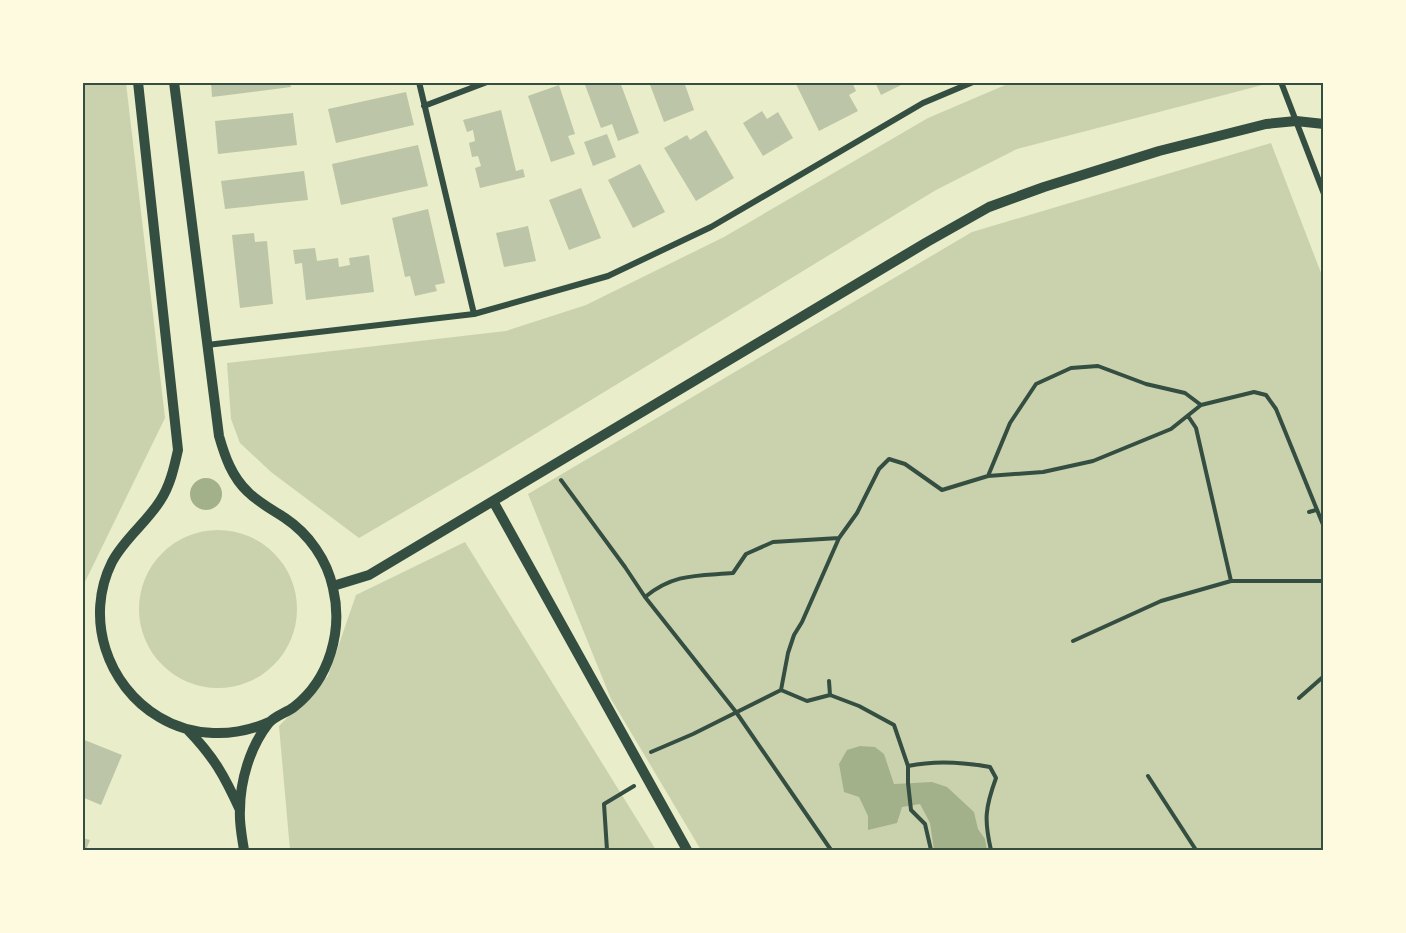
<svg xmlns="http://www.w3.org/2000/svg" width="1406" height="933" viewBox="0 0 1406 933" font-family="'Source Sans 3',sans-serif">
<rect width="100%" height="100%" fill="#e9edc9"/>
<!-- green -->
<path fill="#cad2ad" d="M 83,82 L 126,83 L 165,418 L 83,586 Z
M 1010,83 L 1270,83 L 1017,149 L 936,190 L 489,462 L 359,538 L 271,472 L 240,443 L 231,419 L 227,363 L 506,331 L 586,305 L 724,237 L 928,118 Z
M 1271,143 L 1323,278 L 1323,850 L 701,850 L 611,699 L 528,494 L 972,232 Z
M139 609a79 79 0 1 1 158 0a79 79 0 1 1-158 0Z
M 465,542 L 656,850 L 290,850 L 279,726 L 328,676 L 356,595 Z"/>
<!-- water -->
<path fill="#a3b18a" d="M190 494a16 16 0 1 1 32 0a16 16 0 1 1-32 0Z
M 860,746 L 875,747 L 884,754 L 894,784 L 932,782 L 947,787 L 974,812 L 978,829 L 985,839 L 987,850 L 934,850 L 930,823 L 920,804 L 902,807 L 897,823 L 868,830 L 868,816 L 859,797 L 844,792 L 839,764 L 847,750 Z"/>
<!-- building -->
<path fill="#bcc5a7" d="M 211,82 L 290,82 L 291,87 L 212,97 Z
M 584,82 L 620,82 L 639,133 L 618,141 L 612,124 L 601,128 Z
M 649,82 L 684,82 L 694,110 L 664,122 Z
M 799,82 L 852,82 L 856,91 L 849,95 L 858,111 L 819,131 L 796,84 Z
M 875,82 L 907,82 L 881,95 Z
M 559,85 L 575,134 L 568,136 L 575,154 L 551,162 L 528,96 Z
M 406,92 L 414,125 L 336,143 L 328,109 Z
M 501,110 L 516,171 L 523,169 L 525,177 L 480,188 L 475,168 L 481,166 L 478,156 L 472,157 L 469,143 L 475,141 L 473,130 L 467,132 L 463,120 Z
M 762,111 L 767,119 L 778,112 L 793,138 L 763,156 L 743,123 Z
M 293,113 L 297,145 L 218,154 L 215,121 Z
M 706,130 L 734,178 L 696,201 L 664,148 L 687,135 L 690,140 Z
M 607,134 L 616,157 L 593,166 L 584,142 Z
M 418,145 L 428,186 L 341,205 L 332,164 Z
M 640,164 L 665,212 L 633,228 L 608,180 Z
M 304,171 L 308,200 L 225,209 L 221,181 Z
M 581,188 L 601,238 L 569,250 L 549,200 Z
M 428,209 L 445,283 L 435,285 L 437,291 L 415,296 L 410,276 L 405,277 L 392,218 Z
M 528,226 L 536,261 L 504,267 L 496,233 Z
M 254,233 L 255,242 L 267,241 L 273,304 L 240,308 L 232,235 Z
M 315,248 L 317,261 L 338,258 L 339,267 L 350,265 L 349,258 L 369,255 L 374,292 L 306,300 L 302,263 L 295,264 L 293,250 Z
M 82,739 L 122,755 L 101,805 L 82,797 Z
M 82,838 L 90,840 L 86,850 L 82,850 Z"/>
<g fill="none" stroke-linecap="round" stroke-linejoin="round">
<!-- path -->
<path stroke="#344e41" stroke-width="4" d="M 1188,416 L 1196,428 L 1231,581
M 988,476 L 1043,472 L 1093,461 L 1171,429 L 1201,405 L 1254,392 L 1266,395 L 1276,409 L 1324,527
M 561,480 L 625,567 L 645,597 L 736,712 L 831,850
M 1309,512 L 1316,510
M 645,597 C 674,573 698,576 733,573 L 746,554 L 773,542 L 839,538 L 857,513 L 879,469 L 889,459 L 905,464 L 942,490 L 988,476 L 1010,423 L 1036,384 L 1071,368 L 1098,366 L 1146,384 L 1185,393 L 1201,405
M 1073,641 L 1161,601 L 1231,581 L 1324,581
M 829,681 L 830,695
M 781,690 L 788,653 L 794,635 L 802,622 L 839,538
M 1299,698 L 1324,676
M 651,752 L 693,734 L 781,690 L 807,701 L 830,695 L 859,706 L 894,725 L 908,766 L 908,783 L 911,810 L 925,824 L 931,850
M 908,766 C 936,760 963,762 990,767 L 996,778 C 985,808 984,820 991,850
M 1148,776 L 1196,850
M 607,850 L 604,804 L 634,786"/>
<!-- minor -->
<path stroke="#344e41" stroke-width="6" d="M 419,82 L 474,314
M 1281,82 L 1324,194
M 424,106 L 487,82
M 207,345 L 474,314 L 608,276 L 711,227 L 923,103 L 973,82"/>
<!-- tertiary -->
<path stroke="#344e41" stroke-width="10" d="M 138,82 L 178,450 C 174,468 170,486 160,501 C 146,523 124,539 112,562 C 84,618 107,686 159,717 C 192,737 234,738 269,722
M 174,82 L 219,436 C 225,457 232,477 248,492 C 259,503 273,510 285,518 C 309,534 327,560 333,588 C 343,630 330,679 294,707 C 286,713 274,716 268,724 C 250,747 240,781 240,810 C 239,823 242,837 244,850
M 493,501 L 687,850
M 333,586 L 369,575 L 927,242 L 989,207 L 1044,187 L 1159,151 L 1266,124 L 1296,121 L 1324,124
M 187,729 C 214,757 224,775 240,810"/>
</g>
<!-- border -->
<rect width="1406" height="933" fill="none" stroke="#fefae0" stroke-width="168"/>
<rect x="84" y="84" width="1238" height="765" fill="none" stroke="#344e41" stroke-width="2"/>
</svg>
